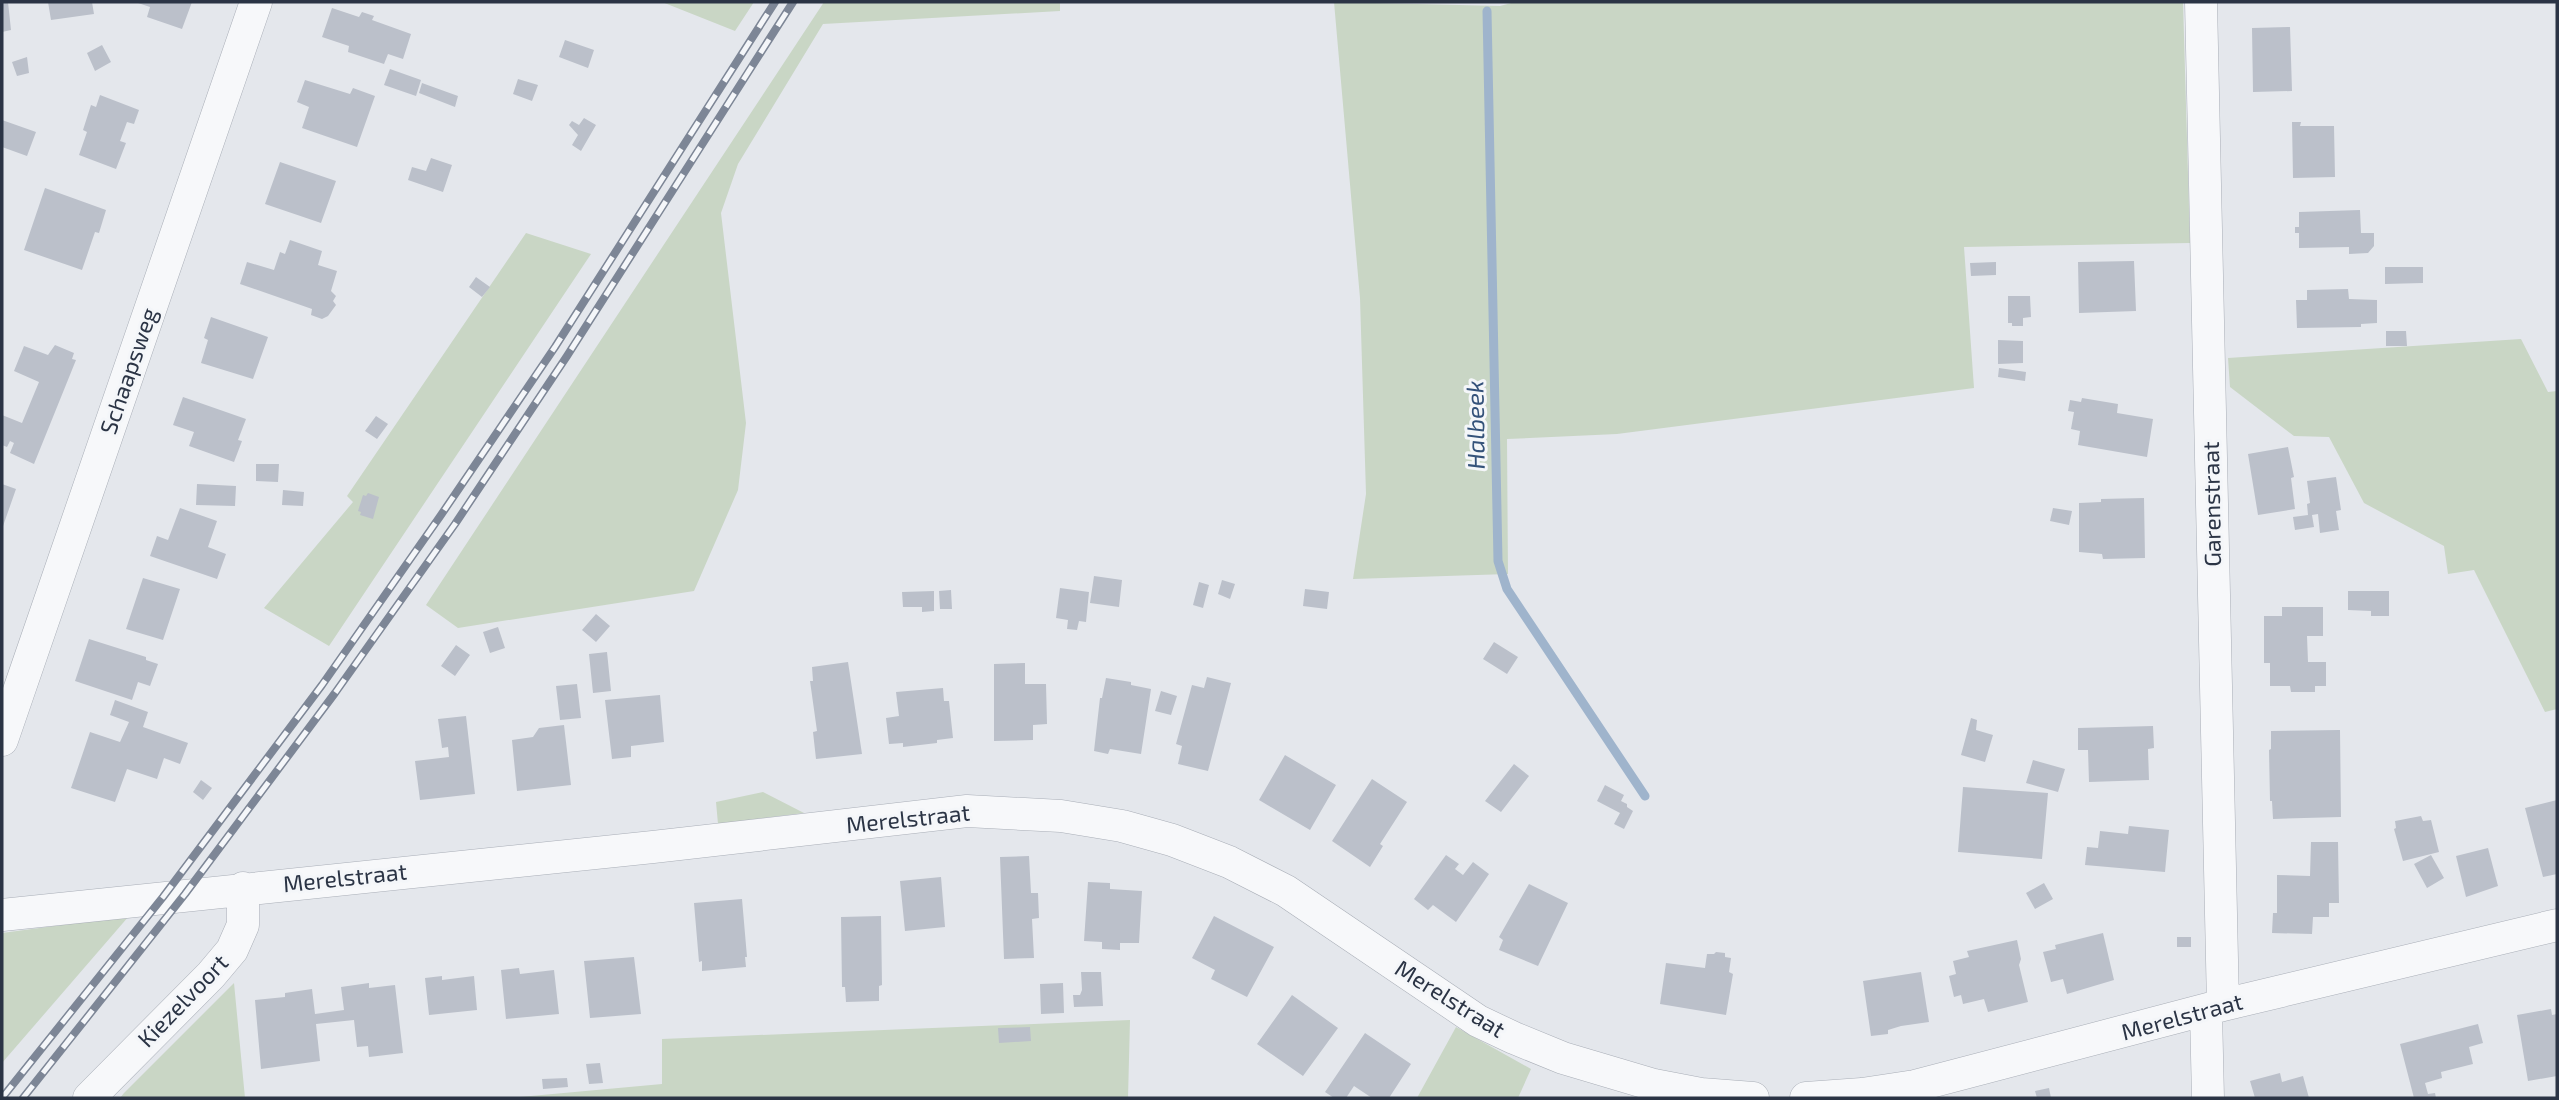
<svg xmlns="http://www.w3.org/2000/svg" width="2559" height="1100" viewBox="0 0 2559 1100" font-family="'Exo 2',sans-serif">
<rect width="100%" height="100%" fill="#e4e7ec"/>
<!-- green -->
<path fill="#c9d6c5" d="M 662,2 L 754,2 L 735,31 Z
M 824,2 L 1060,2 L 1060,11 L 823,24 L 738,164 L 721,213 L 746,423 L 738,490 L 694,591 L 458,628 L 426,605 Z
M 1334,2 L 1500,6 L 1515,2 L 2183,2 L 2190,243 L 1964,247 L 1974,388 L 1617,434 L 1507,439 L 1508,574 L 1353,579 L 1366,494 L 1360,298 Z
M 526,233 L 591,254 L 329,646 L 264,608 L 353,502 L 347,496 Z
M 2521,339 L 2548,392 L 2557,391 L 2557,709 L 2545,712 L 2474,570 L 2448,574 L 2444,546 L 2364,503 L 2329,437 L 2294,436 L 2230,387 L 2228,358 Z
M 763,792 L 804,813 L 718,824 L 716,802 Z
M 129,916 L 2,1063 L 2,933 Z
M 234,983 L 245,1098 L 120,1098 L 124,1093 Z
M 1130,1020 L 1128,1098 L 509,1098 L 662,1084 L 662,1039 Z
M 1456,1027 L 1531,1069 L 1518,1098 L 1417,1098 Z"/>
<g fill="none" stroke-linecap="round" stroke-linejoin="round">
<!-- stream -->
<path stroke="#9fb4cc" stroke-width="9" d="M 1487,11 L 1498,561 L 1507,589 L 1645,796"/>
</g>
<!-- building -->
<path fill="#bbc0ca" d="M 2,2 L 8,2 L 11,30 L 2,32 Z
M 48,2 L 92,2 L 94,14 L 51,20 Z
M 135,2 L 192,2 L 182,29 L 147,17 L 150,7 Z
M 332,8 L 359,17 L 362,12 L 374,16 L 372,20 L 411,34 L 403,59 L 388,54 L 384,64 L 348,52 L 349,46 L 322,37 Z
M 2290,27 L 2292,91 L 2253,92 L 2252,28 Z
M 565,40 L 594,50 L 588,68 L 559,57 Z
M 102,45 L 111,62 L 95,71 L 87,53 Z
M 27,57 L 29,73 L 17,76 L 12,62 Z
M 390,69 L 421,80 L 416,96 L 384,85 Z
M 518,79 L 538,85 L 532,101 L 513,94 Z
M 305,80 L 350,94 L 353,88 L 375,96 L 357,147 L 302,128 L 309,107 L 297,102 Z
M 422,83 L 458,96 L 455,107 L 419,93 Z
M 100,95 L 139,110 L 134,124 L 127,122 L 120,141 L 126,143 L 116,169 L 79,155 L 87,132 L 83,130 L 91,105 L 96,107 Z
M 584,118 L 596,125 L 581,151 L 572,145 L 578,135 L 569,125 L 572,121 L 579,125 Z
M 2,120 L 36,132 L 27,156 L 2,147 Z
M 2292,122 L 2301,122 L 2300,126 L 2334,126 L 2335,177 L 2293,178 Z
M 431,158 L 452,165 L 443,192 L 408,180 L 412,167 L 426,171 Z
M 280,162 L 336,181 L 321,223 L 265,204 Z
M 45,188 L 106,210 L 99,233 L 95,232 L 82,270 L 24,250 Z
M 2360,210 L 2361,233 L 2374,233 L 2374,246 L 2368,253 L 2349,254 L 2349,247 L 2299,248 L 2299,233 L 2295,233 L 2295,227 L 2299,227 L 2299,212 Z
M 290,240 L 322,251 L 318,265 L 337,271 L 331,291 L 336,296 L 333,301 L 336,305 L 328,316 L 322,319 L 311,315 L 312,309 L 240,284 L 247,262 L 274,270 L 280,252 L 285,254 Z
M 2134,261 L 2136,311 L 2079,313 L 2078,262 Z
M 1996,262 L 1996,275 L 1971,276 L 1970,263 Z
M 2385,267 L 2423,267 L 2423,283 L 2385,284 Z
M 476,277 L 490,287 L 482,297 L 469,287 Z
M 2348,289 L 2349,299 L 2377,300 L 2377,323 L 2361,324 L 2361,327 L 2297,328 L 2296,300 L 2307,300 L 2307,290 Z
M 2008,296 L 2030,296 L 2031,317 L 2023,318 L 2023,326 L 2012,326 L 2012,323 L 2008,323 Z
M 211,317 L 268,337 L 253,379 L 201,363 L 208,340 L 204,338 Z
M 2386,331 L 2406,331 L 2407,346 L 2386,346 Z
M 1998,340 L 2023,341 L 2023,363 L 1998,364 Z
M 55,345 L 74,353 L 72,359 L 76,360 L 34,464 L 10,453 L 14,443 L 10,441 L 7,447 L 2,445 L 2,415 L 22,423 L 39,382 L 14,371 L 24,346 L 48,355 Z
M 1999,368 L 2026,372 L 2025,381 L 1998,377 Z
M 183,397 L 246,419 L 238,440 L 242,441 L 234,462 L 189,446 L 194,432 L 173,425 Z
M 2082,398 L 2118,404 L 2117,413 L 2153,419 L 2147,457 L 2078,445 L 2080,431 L 2071,429 L 2074,412 L 2068,411 L 2070,400 L 2081,402 Z
M 376,416 L 388,424 L 377,439 L 365,431 Z
M 2288,447 L 2294,477 L 2291,478 L 2295,509 L 2258,515 L 2248,454 Z
M 256,464 L 279,464 L 278,482 L 256,481 Z
M 2336,477 L 2341,510 L 2336,511 L 2339,530 L 2320,533 L 2318,514 L 2312,515 L 2314,527 L 2295,530 L 2293,517 L 2308,515 L 2307,504 L 2310,503 L 2307,481 Z
M 2,484 L 16,489 L 2,529 Z
M 197,484 L 236,486 L 235,506 L 196,505 Z
M 283,490 L 304,492 L 303,506 L 282,505 Z
M 368,493 L 379,497 L 373,519 L 360,515 L 361,512 L 358,511 L 363,495 L 366,496 Z
M 2144,498 L 2145,558 L 2103,559 L 2102,554 L 2079,552 L 2079,503 L 2101,502 L 2101,499 Z
M 180,508 L 217,521 L 208,547 L 226,554 L 217,579 L 150,556 L 157,536 L 168,540 Z
M 2053,508 L 2072,511 L 2069,525 L 2050,521 Z
M 1094,576 L 1122,580 L 1119,607 L 1090,603 Z
M 143,578 L 180,589 L 163,640 L 126,629 Z
M 1222,580 L 1235,584 L 1230,599 L 1218,594 Z
M 1199,582 L 1209,585 L 1203,608 L 1193,605 Z
M 1060,588 L 1089,592 L 1086,622 L 1079,621 L 1077,630 L 1067,629 L 1068,620 L 1056,618 Z
M 1305,589 L 1329,592 L 1327,609 L 1303,606 Z
M 951,590 L 952,609 L 940,609 L 939,591 Z
M 934,591 L 934,611 L 922,612 L 922,607 L 903,607 L 902,592 Z
M 2348,591 L 2389,591 L 2389,616 L 2371,616 L 2371,611 L 2348,610 Z
M 2282,607 L 2323,607 L 2323,636 L 2307,636 L 2308,662 L 2326,662 L 2326,686 L 2315,686 L 2315,692 L 2291,692 L 2290,686 L 2270,686 L 2270,663 L 2264,663 L 2264,616 L 2282,616 Z
M 596,614 L 610,626 L 596,642 L 582,630 Z
M 498,627 L 505,648 L 490,653 L 483,632 Z
M 89,639 L 146,657 L 146,660 L 158,664 L 150,686 L 138,682 L 132,700 L 75,681 Z
M 1494,642 L 1518,657 L 1507,674 L 1483,659 Z
M 456,645 L 470,655 L 455,676 L 441,666 Z
M 607,652 L 611,691 L 593,693 L 589,654 Z
M 848,662 L 862,754 L 816,759 L 813,732 L 817,731 L 810,681 L 813,681 L 812,667 Z
M 1025,663 L 1025,684 L 1046,684 L 1047,724 L 1033,725 L 1033,740 L 994,741 L 994,664 Z
M 1207,677 L 1231,683 L 1208,771 L 1178,764 L 1182,746 L 1176,744 L 1192,685 L 1204,688 Z
M 1106,678 L 1131,682 L 1131,685 L 1151,689 L 1141,754 L 1110,749 L 1108,754 L 1094,751 L 1100,698 L 1102,698 Z
M 577,684 L 581,718 L 560,720 L 556,686 Z
M 943,688 L 944,701 L 949,701 L 953,738 L 937,740 L 937,743 L 903,747 L 903,743 L 889,744 L 886,718 L 899,716 L 896,692 Z
M 1161,691 L 1177,696 L 1171,715 L 1155,711 Z
M 660,695 L 664,742 L 631,746 L 631,757 L 612,759 L 605,700 Z
M 115,700 L 148,712 L 143,727 L 188,743 L 180,764 L 164,758 L 157,779 L 127,769 L 115,802 L 71,788 L 90,732 L 120,742 L 129,722 L 110,715 Z
M 466,716 L 475,794 L 420,800 L 415,761 L 449,757 L 448,747 L 442,748 L 438,719 Z
M 1971,718 L 1977,720 L 1976,730 L 1993,735 L 1985,762 L 1961,755 Z
M 564,725 L 571,785 L 517,791 L 512,740 L 533,737 L 539,728 Z
M 2153,726 L 2154,748 L 2148,749 L 2149,780 L 2089,782 L 2088,750 L 2078,750 L 2078,728 Z
M 2340,730 L 2341,817 L 2273,819 L 2272,801 L 2270,801 L 2269,750 L 2271,749 L 2271,731 Z
M 1285,755 L 1336,785 L 1310,830 L 1259,800 Z
M 2033,760 L 2065,769 L 2058,792 L 2026,783 Z
M 1514,764 L 1529,776 L 1501,812 L 1485,801 Z
M 1372,779 L 1407,802 L 1380,844 L 1383,846 L 1370,867 L 1332,841 Z
M 201,780 L 212,788 L 203,800 L 193,792 Z
M 1605,785 L 1624,795 L 1621,801 L 1627,804 L 1627,807 L 1633,811 L 1624,829 L 1614,824 L 1620,813 L 1597,801 Z
M 1963,787 L 2048,793 L 2042,859 L 1958,852 Z
M 2557,800 L 2557,874 L 2543,877 L 2525,808 Z
M 2421,816 L 2423,821 L 2431,820 L 2439,852 L 2403,861 L 2394,829 L 2396,828 L 2395,821 Z
M 2129,826 L 2169,830 L 2165,872 L 2085,865 L 2087,847 L 2098,848 L 2100,831 L 2128,834 Z
M 2311,842 L 2338,842 L 2339,903 L 2329,903 L 2329,917 L 2313,917 L 2312,934 L 2272,933 L 2273,913 L 2277,913 L 2277,875 L 2310,876 Z
M 2488,848 L 2498,886 L 2466,897 L 2456,856 Z
M 1446,855 L 1459,864 L 1455,869 L 1463,875 L 1473,862 L 1489,874 L 1456,922 L 1433,905 L 1428,910 L 1414,899 Z
M 2431,855 L 2444,878 L 2427,888 L 2414,864 Z
M 1029,856 L 1031,893 L 1038,893 L 1039,918 L 1032,919 L 1034,958 L 1004,959 L 1000,857 Z
M 941,877 L 945,927 L 905,931 L 900,881 Z
M 1088,882 L 1110,883 L 1110,889 L 1142,891 L 1139,943 L 1120,943 L 1120,950 L 1102,949 L 1102,942 L 1084,941 Z
M 2044,883 L 2053,899 L 2035,909 L 2026,893 Z
M 1529,884 L 1568,903 L 1538,966 L 1499,950 L 1503,940 L 1499,937 Z
M 742,899 L 747,957 L 745,957 L 746,967 L 702,971 L 702,961 L 699,962 L 694,903 Z
M 881,916 L 882,985 L 879,986 L 879,1001 L 846,1002 L 845,987 L 842,987 L 841,917 Z
M 1214,916 L 1274,947 L 1247,997 L 1211,979 L 1215,970 L 1192,958 Z
M 2103,933 L 2114,980 L 2067,994 L 2063,979 L 2051,982 L 2043,952 L 2056,949 L 2055,945 Z
M 2177,937 L 2191,937 L 2191,947 L 2177,947 Z
M 2017,940 L 2021,959 L 2019,965 L 2028,1002 L 1988,1012 L 1984,999 L 1963,1004 L 1961,995 L 1954,997 L 1949,976 L 1956,974 L 1953,961 L 1969,957 L 1967,951 Z
M 1716,952 L 1725,953 L 1725,957 L 1731,958 L 1729,972 L 1733,974 L 1726,1015 L 1660,1004 L 1666,963 L 1705,968 L 1707,954 L 1714,954 Z
M 634,957 L 641,1014 L 590,1018 L 584,961 Z
M 519,968 L 520,974 L 554,970 L 559,1014 L 506,1019 L 501,970 Z
M 1081,972 L 1101,972 L 1103,1006 L 1074,1007 L 1073,995 L 1080,995 L 1082,990 Z
M 1921,972 L 1929,1022 L 1901,1026 L 1888,1030 L 1888,1034 L 1871,1036 L 1863,981 Z
M 442,976 L 442,980 L 474,976 L 477,1010 L 429,1015 L 425,978 Z
M 369,983 L 369,988 L 395,985 L 403,1053 L 369,1057 L 368,1046 L 357,1047 L 354,1020 L 316,1024 L 320,1061 L 261,1069 L 255,1000 L 285,997 L 285,993 L 312,989 L 315,1014 L 344,1010 L 341,987 Z
M 1063,983 L 1064,1013 L 1041,1014 L 1040,984 Z
M 1292,995 L 1338,1028 L 1303,1076 L 1257,1044 Z
M 2551,1009 L 2552,1015 L 2557,1014 L 2557,1076 L 2528,1081 L 2517,1015 Z
M 2478,1024 L 2483,1043 L 2469,1047 L 2473,1064 L 2441,1072 L 2442,1078 L 2425,1083 L 2428,1094 L 2435,1093 L 2436,1098 L 2414,1098 L 2400,1044 Z
M 1030,1027 L 1031,1041 L 999,1043 L 998,1028 Z
M 1365,1033 L 1411,1064 L 1389,1098 L 1372,1098 L 1354,1086 L 1346,1098 L 1334,1098 L 1325,1092 Z
M 600,1063 L 603,1083 L 589,1084 L 586,1064 Z
M 2280,1073 L 2282,1082 L 2303,1076 L 2309,1098 L 2255,1098 L 2250,1081 Z
M 567,1078 L 568,1087 L 543,1089 L 542,1079 Z
M 2049,1088 L 2051,1098 L 2037,1098 L 2035,1091 Z"/>
<g fill="none" stroke-linecap="round" stroke-linejoin="round">
<defs>
<path id="minor" d="M 2201,2 L 2223,1005
M 2,740 L 256,2
M 2,915 L 653,847 L 967,811 L 1061,816 L 1122,826 L 1172,840 L 1229,862 L 1286,891 L 1478,1021 L 1514,1038 L 1563,1058 L 1654,1085 L 1701,1094 L 1753,1098
M 2206,1012 L 2208,1098
M 89,1098 L 211,975 L 232,950 L 243,925 L 243,888
M 1806,1098 L 1862,1094 L 1915,1086 L 2223,1005 L 2557,925"/>
</defs>
<!-- minor casing -->
<use href="#minor" stroke="#a9aeb7" stroke-width="33"/>
<!-- minor -->
<use href="#minor" stroke="#f7f8fa" stroke-width="32"/>
<defs>
<path id="rail" d="M 2,1098 L 163,897 L 322,685 L 441,515 L 555,347 L 775,2
M 23,1098 L 185,894 L 335,693 L 455,524 L 567,356 L 793,2"/>
</defs>
<!-- rail casing -->
<use href="#rail" stroke="#7d8696" stroke-width="8"/>
<!-- rail -->
<use href="#rail" stroke="#f4f6f9" stroke-width="5" stroke-dasharray="16" stroke-linecap="butt"/>
</g>
<g text-anchor="middle" stroke-width="6" stroke-linejoin="round" paint-order="stroke">
<!-- street labels -->
<g font-size="23" fill="#2b3445" stroke="#f4f6f9">
<text transform="translate(129 371) rotate(-71)" y="8">Schaapsweg</text>
<text transform="translate(2212 504) rotate(-91)" y="8">Garenstraat</text>
<text transform="translate(908 819) rotate(-6)" y="8">Merelstraat</text>
<text transform="translate(345 878) rotate(-6)" y="8">Merelstraat</text>
<text transform="translate(1450 999) rotate(32)" y="8">Merelstraat</text>
<text transform="translate(183 1001) rotate(-46)" y="8">Kiezelvoort</text>
<text transform="translate(2182 1017) rotate(-15)" y="8">Merelstraat</text>
</g>
<!-- water labels -->
<g font-size="24" font-style="italic" fill="#34527a" stroke="#f4f6f9">
<text transform="translate(1476 425) rotate(-91)" y="8">Halbeek</text>
</g>
</g>
<!-- border -->
<rect width="2559" height="1100" fill="none" stroke="#2b3445" stroke-width="7"/>
</svg>
